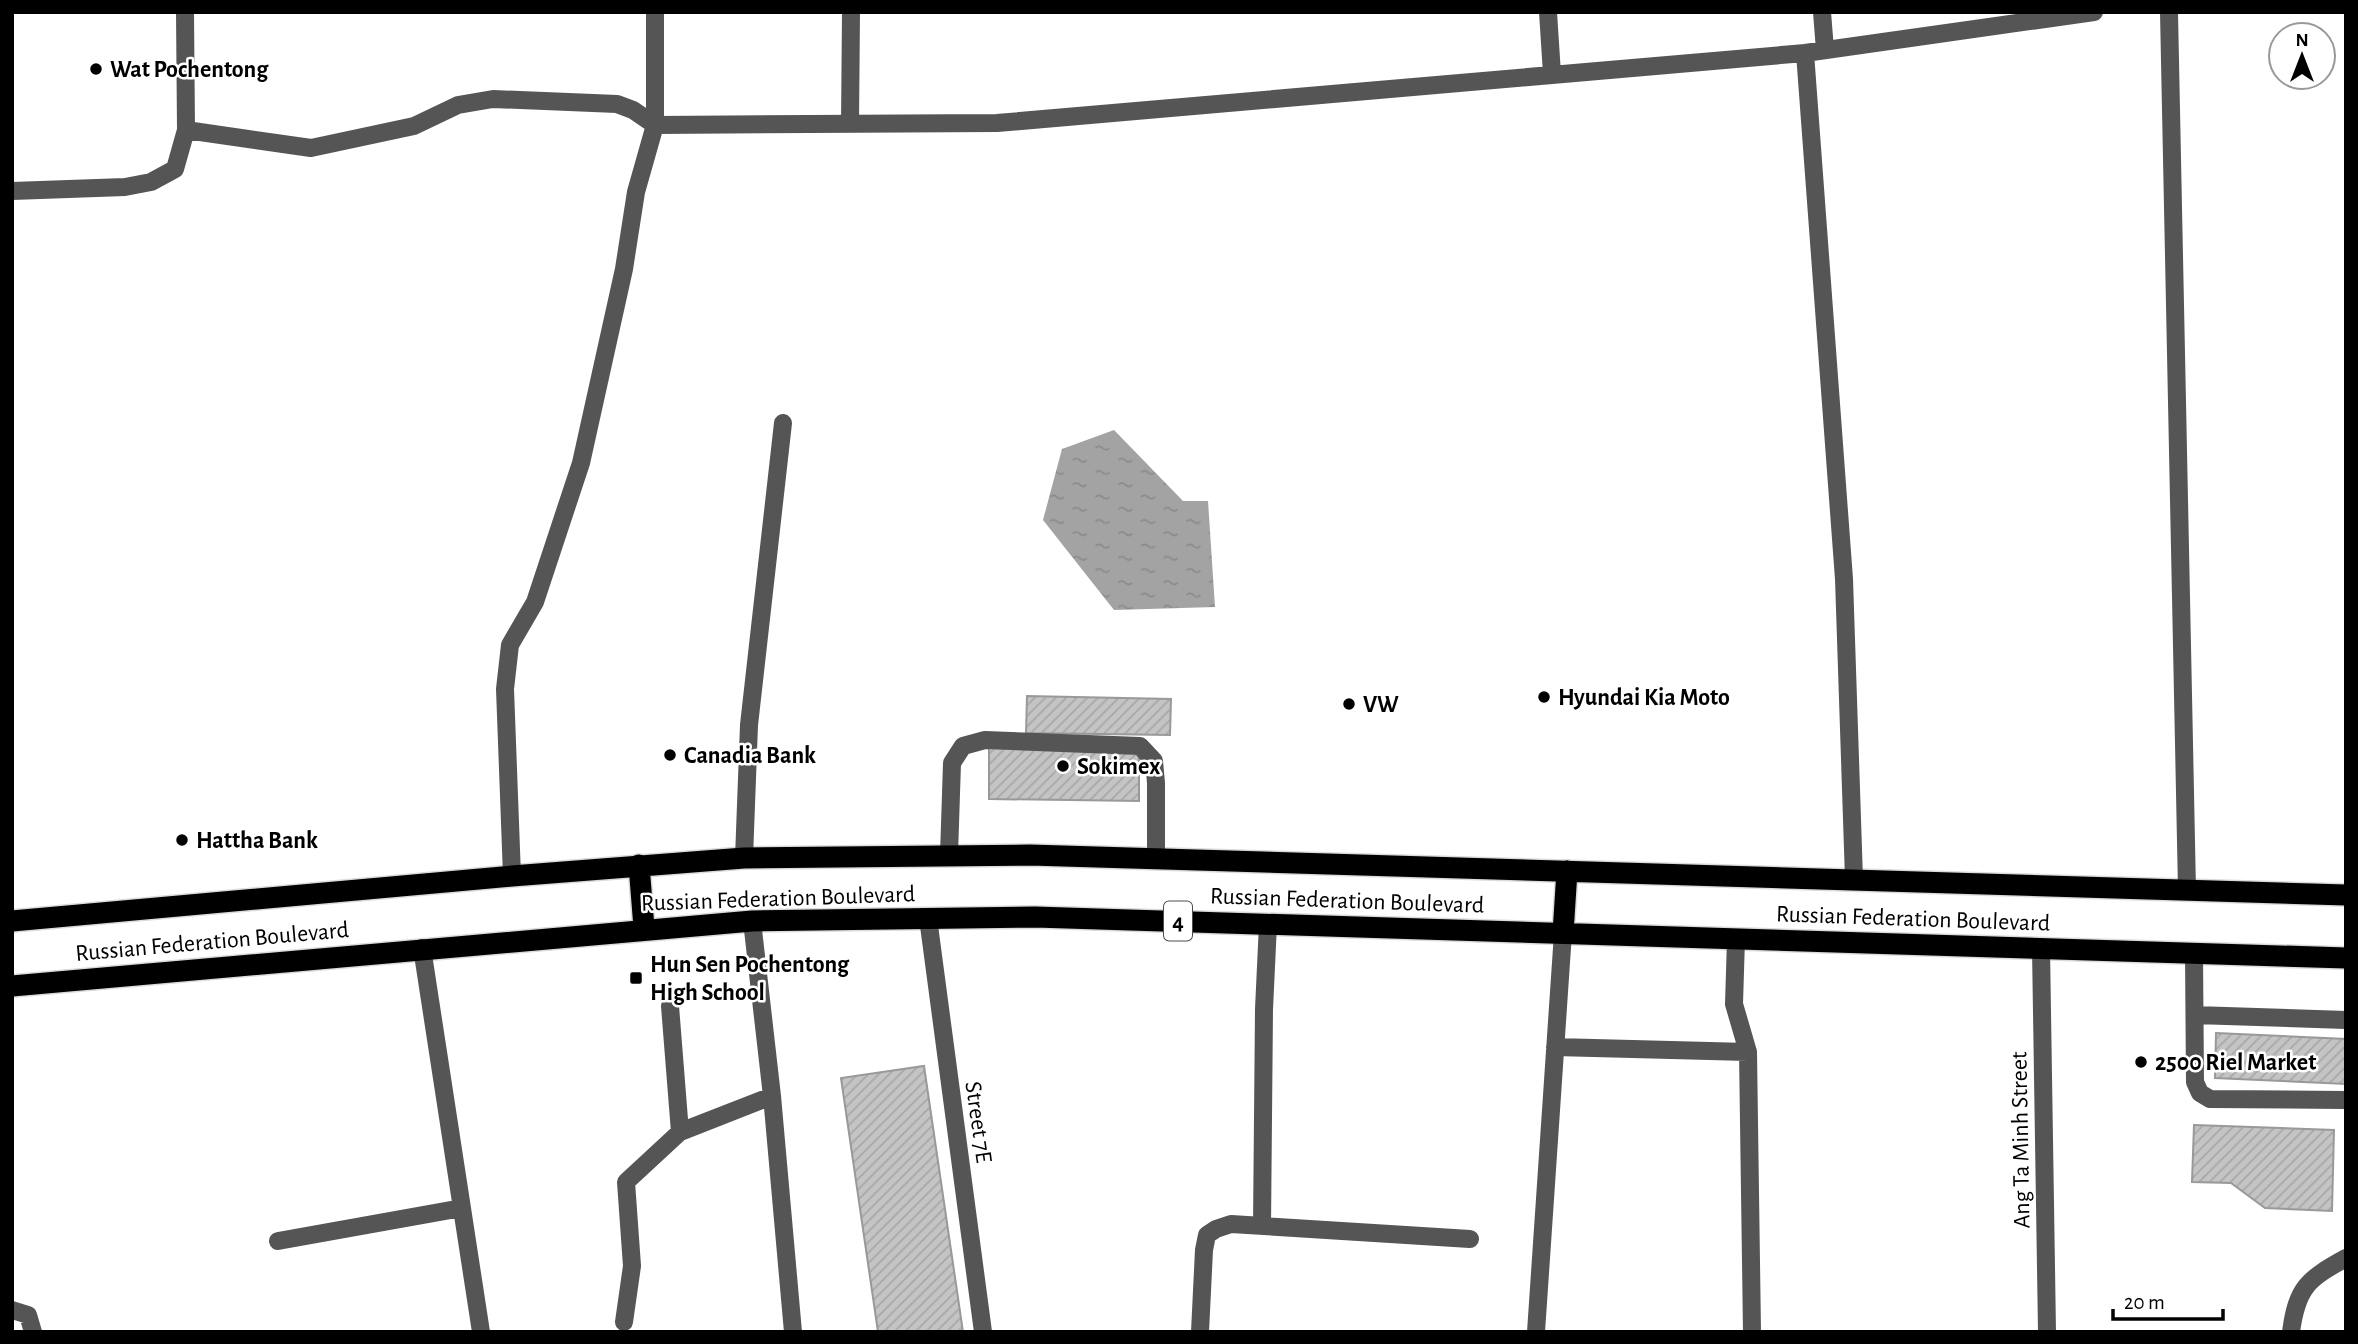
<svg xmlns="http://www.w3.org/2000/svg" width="2358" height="1344" viewBox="0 0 2358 1344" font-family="'Alegreya Sans',sans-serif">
<defs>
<pattern id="water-ripples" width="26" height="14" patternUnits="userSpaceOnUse" patternTransform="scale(1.75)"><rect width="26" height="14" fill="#a3a3a3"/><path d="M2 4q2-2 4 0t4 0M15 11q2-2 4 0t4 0" fill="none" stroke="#8b8b8b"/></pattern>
<pattern id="building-hatch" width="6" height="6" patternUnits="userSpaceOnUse" patternTransform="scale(1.75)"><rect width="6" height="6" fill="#c4c4c4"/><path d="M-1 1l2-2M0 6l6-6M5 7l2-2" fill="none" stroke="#a7a7a7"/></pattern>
</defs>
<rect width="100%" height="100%" fill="#fff"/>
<!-- water -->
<path fill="url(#water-ripples)" d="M 1114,430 L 1183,501 L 1208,501 L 1215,607 L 1114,610 L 1043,520 L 1062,449 Z"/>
<!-- building -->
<path fill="url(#building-hatch)" stroke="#999" stroke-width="2" d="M 1027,696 L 1171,699 L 1170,735 L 1026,733 Z
M 989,747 L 1139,748 L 1139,801 L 989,799 Z
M 2216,1033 L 2346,1039 L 2346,1084 L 2215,1078 Z
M 924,1066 L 963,1332 L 878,1332 L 841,1078 Z
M 2194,1125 L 2334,1130 L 2332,1211 L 2265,1208 L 2231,1183 L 2192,1182 Z"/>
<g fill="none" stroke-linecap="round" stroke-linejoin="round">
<defs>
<path id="highway" d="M 639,865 L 644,928
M 12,921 L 512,876 L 744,858 L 1030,855 L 2346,895
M 1563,933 L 1567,871
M 12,986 L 752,921 L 1035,917 L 2346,958"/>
</defs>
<!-- highway casing -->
<use href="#highway" stroke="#dbdbdb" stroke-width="24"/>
<!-- minor -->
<path stroke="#555" stroke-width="18" d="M 1548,12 L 1552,74
M 1822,12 L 1825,50
M 2169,12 L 2187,890
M 1805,53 L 1844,579 L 1854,879
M 850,124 L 851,12
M 186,130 L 311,148 L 414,126 L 458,105 L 493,99 L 617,104 L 633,110 L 655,125 L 997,123 L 1805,53 L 2094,12
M 12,191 L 125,187 L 151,182 L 175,169 L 186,130 L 185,12
M 949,855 L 952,763 L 963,746 L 985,740 L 1140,746 L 1154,761 L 1156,783 L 1156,859
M 744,858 L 749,725 L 783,423
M 512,876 L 505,689 L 510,645 L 535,602 L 581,463 L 624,269 L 636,192 L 655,125 L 655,12
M 928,918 L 983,1332
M 752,921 L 772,1096 L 793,1332
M 1736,939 L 1734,1004 L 1748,1052 L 1752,1332
M 422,948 L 481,1332
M 2041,948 L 2047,1332
M 2194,953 L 2195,1082 L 2200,1093 L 2210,1099 L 2346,1100
M 670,1006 L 680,1132
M 2195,1015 L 2346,1020
M 1555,1047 L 1748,1052
M 1262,1226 L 1264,1009 L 1268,924
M 278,1241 L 462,1208
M 12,1310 L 28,1315 L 33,1332
M 624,1322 L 632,1266 L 626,1182 L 680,1132 L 772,1096
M 1200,1332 L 1204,1250 L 1207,1235 L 1216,1229 L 1231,1224 L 1470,1239
M 1536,1332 L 1563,933
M 2291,1332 C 2297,1287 2308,1279 2346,1258"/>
<!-- highway -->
<use href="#highway" stroke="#000" stroke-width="21"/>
</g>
<!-- markers -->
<g fill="#000" stroke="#fff" stroke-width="2.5">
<circle cx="96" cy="69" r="7"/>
<circle cx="1544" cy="697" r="7"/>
<circle cx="1349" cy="704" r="7"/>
<circle cx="670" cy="755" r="7"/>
<circle cx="1063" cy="766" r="7"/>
<circle cx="182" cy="840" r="7"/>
<rect x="629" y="971" width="14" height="14" rx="3.5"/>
<circle cx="2141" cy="1062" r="7"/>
</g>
<g text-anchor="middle" stroke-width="5" stroke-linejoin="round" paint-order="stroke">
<!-- shield labels -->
<rect fill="#fff" stroke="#4c4c4c" stroke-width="2" x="1164" y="901.5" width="28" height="39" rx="5"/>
<g font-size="23" font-weight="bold" fill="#000">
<text x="1178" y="929">4</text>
</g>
<!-- poi labels -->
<g font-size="24" font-weight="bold" fill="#000" stroke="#fff" text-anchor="start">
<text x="110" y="77">Wat Pochentong</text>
<text x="1558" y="705">Hyundai Kia Moto</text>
<text x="1363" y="712">VW</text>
<text x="684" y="763">Canadia Bank</text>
<text x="1077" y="774">Sokimex</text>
<text x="196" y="848">Hattha Bank</text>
<text x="650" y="972">Hun Sen Pochentong<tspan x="650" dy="28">High School</tspan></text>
<text x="2155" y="1070">2500 Riel Market</text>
</g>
<!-- street labels -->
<g font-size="24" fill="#000" stroke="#fff">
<text transform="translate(778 898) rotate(-2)" y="8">Russian Federation Boulevard</text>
<text transform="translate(1347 900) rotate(2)" y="8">Russian Federation Boulevard</text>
<text transform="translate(1913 918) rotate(2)" y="8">Russian Federation Boulevard</text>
<text transform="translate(212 941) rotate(-5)" y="8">Russian Federation Boulevard</text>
<text transform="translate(979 1122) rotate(82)" y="8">Street 7E</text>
<text transform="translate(2020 1140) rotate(-91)" y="8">Ang Ta Minh Street</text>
</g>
</g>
<!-- border -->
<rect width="2358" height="1344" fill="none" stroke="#000000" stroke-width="28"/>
<!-- north arrow -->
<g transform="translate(2302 56)"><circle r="33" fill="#ffffff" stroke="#999999" stroke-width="2"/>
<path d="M0-5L12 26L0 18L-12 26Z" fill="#000000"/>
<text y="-10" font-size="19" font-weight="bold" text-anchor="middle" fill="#000000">N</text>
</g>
<!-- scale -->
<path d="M2113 1309v10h110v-10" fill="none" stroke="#000000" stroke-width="3.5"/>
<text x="2124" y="1309" font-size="21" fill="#000000" stroke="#ffffff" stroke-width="5" paint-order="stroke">20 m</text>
</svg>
